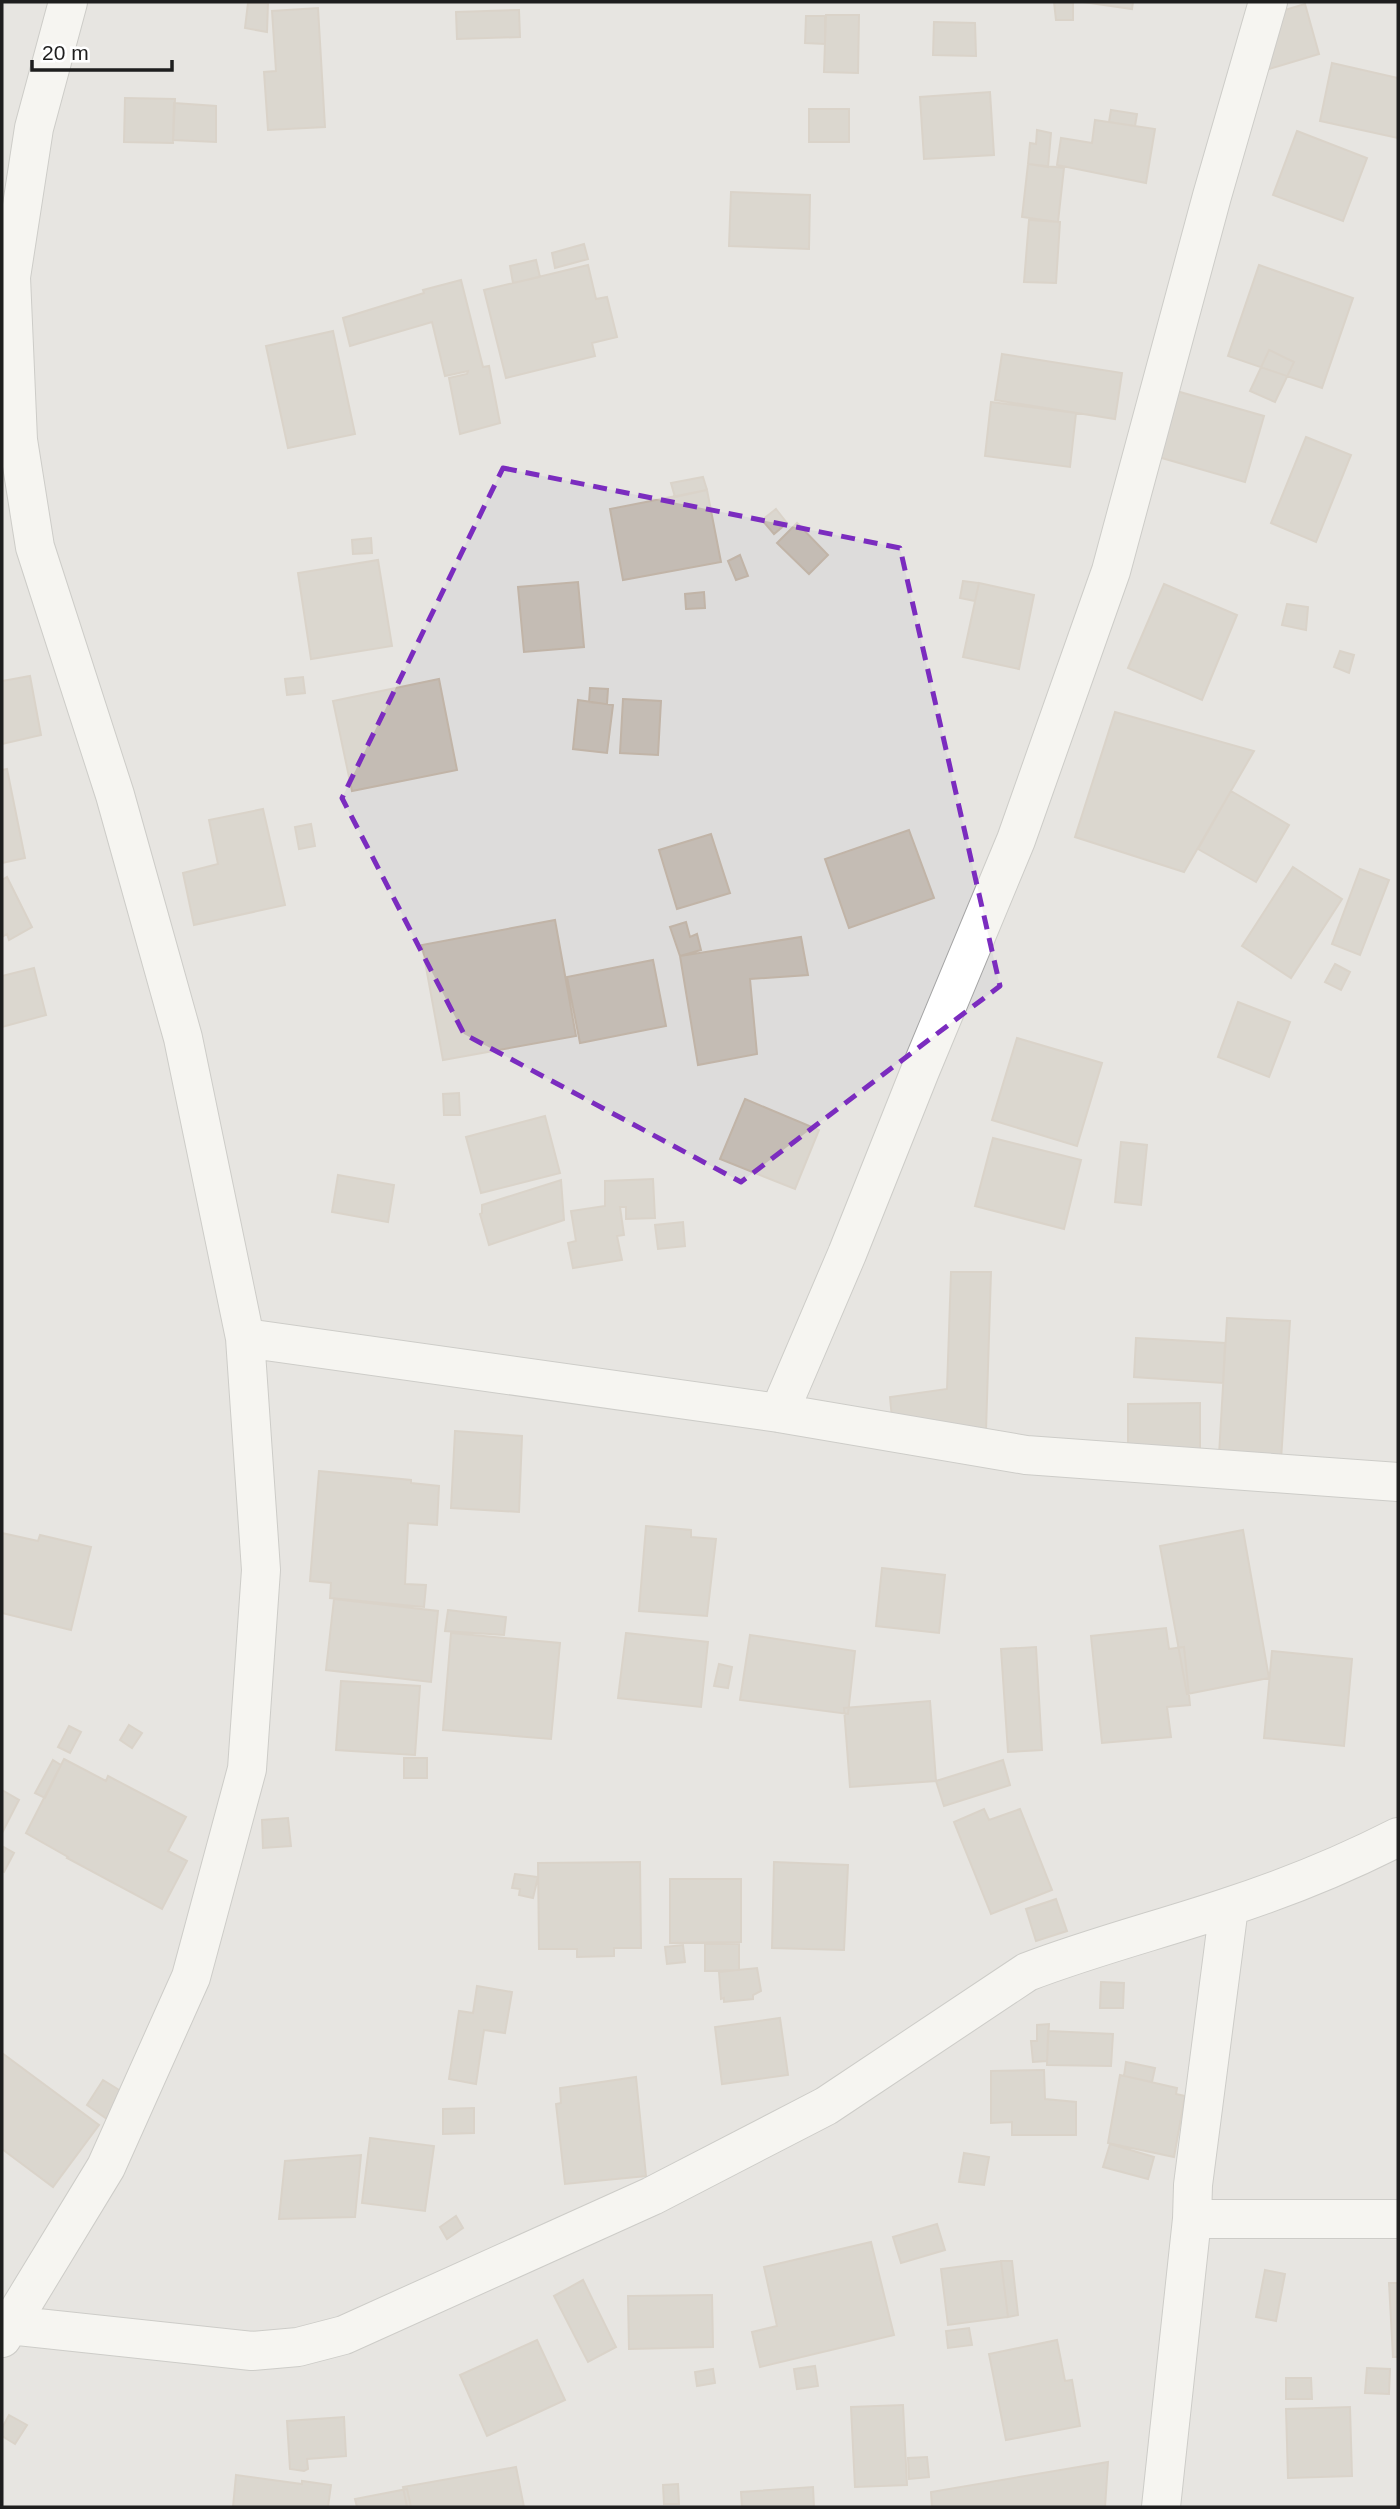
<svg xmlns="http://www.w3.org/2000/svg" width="1400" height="2509" viewBox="0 0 1400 2509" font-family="Arial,sans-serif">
<rect width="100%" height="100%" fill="#efede5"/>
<!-- residential -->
<path fill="#dddcdb" d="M 2,2 L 1398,2 L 1398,2507 L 2,2507 Z"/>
<!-- building -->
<path fill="#c4bcb4" stroke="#c1b4a7" stroke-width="2" d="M 1054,2 L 1073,3 L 1073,20 L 1056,20 Z
M 1083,2 L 1133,2 L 1132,9 Z
M 248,3 L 268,3 L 267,32 L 245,28 Z
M 1305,4 L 1319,54 L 1266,70 L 1251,20 Z
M 318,8 L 325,127 L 268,130 L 264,72 L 276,71 L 272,11 Z
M 519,10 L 520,37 L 457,39 L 456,12 Z
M 826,15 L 859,15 L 858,73 L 824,72 Z
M 806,16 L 825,16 L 825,44 L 805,43 Z
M 934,22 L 975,23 L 976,56 L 933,55 Z
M 1332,63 L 1398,78 L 1398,138 L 1320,121 Z
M 990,92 L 994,155 L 924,159 L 920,97 Z
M 125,98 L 175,99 L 173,143 L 124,142 Z
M 174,103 L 216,106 L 216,142 L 173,140 Z
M 809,109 L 849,109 L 849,142 L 809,142 Z
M 1111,110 L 1137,114 L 1135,126 L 1109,122 Z
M 1095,120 L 1155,129 L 1146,183 L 1057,165 L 1061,138 L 1092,143 Z
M 1037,130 L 1051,133 L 1048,167 L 1028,164 L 1030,143 L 1036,144 Z
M 1297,131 L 1367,158 L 1343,221 L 1273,195 Z
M 1028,164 L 1064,168 L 1058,222 L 1022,217 Z
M 731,192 L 810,195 L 809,249 L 729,246 Z
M 1029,220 L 1060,222 L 1056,283 L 1024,282 Z
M 584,244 L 588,259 L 555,268 L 552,253 Z
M 536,260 L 540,277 L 513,283 L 510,266 Z
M 588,265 L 596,299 L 607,297 L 617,337 L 592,343 L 595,356 L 506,378 L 484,290 Z
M 1259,265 L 1353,298 L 1322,388 L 1228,356 Z
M 461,280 L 483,367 L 489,366 L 500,423 L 460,434 L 449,378 L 467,374 L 468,371 L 445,376 L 432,322 L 350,346 L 343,318 L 424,293 L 423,290 Z
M 333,331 L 355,434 L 288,448 L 266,346 Z
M 1269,350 L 1294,362 L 1275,402 L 1250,391 Z
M 1002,354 L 1122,373 L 1115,419 L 995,400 Z
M 1159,386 L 1264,416 L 1245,482 L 1141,452 Z
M 991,402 L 1076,413 L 1070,467 L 985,456 Z
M 1306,437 L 1351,455 L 1316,542 L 1271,523 Z
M 703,477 L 707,490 L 675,497 L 671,483 Z
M 707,490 L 721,562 L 623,580 L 610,509 Z
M 776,509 L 787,523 L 774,534 L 762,520 Z
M 797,523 L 828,555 L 809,574 L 777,543 Z
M 371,538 L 372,553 L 353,554 L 352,540 Z
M 740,555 L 748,576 L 736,580 L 728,561 Z
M 378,560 L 392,646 L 311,659 L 298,573 Z
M 963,581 L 979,583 L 975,601 L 960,598 Z
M 578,582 L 584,647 L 524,652 L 518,587 Z
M 979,583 L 1034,595 L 1019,669 L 963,657 Z
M 1164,584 L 1237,615 L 1202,700 L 1128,668 Z
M 704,592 L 705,608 L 686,609 L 685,594 Z
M 1287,604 L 1308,607 L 1306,630 L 1282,625 Z
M 1340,651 L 1354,655 L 1349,673 L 1334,667 Z
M 30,676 L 41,735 L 2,744 L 2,681 Z
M 303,677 L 305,693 L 287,695 L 285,679 Z
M 439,679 L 457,770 L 352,791 L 333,701 Z
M 590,688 L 608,689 L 607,704 L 589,702 Z
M 623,699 L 661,701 L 658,755 L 620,753 Z
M 578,700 L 613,705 L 607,753 L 573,749 Z
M 1115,712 L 1254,751 L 1184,872 L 1075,837 Z
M 7,769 L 25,858 L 2,863 L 2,770 Z
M 1231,791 L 1289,825 L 1256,882 L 1198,849 Z
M 263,809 L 285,905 L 194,925 L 183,873 L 218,864 L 209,820 Z
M 311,824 L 315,846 L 299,849 L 295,827 Z
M 909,830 L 934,898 L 849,928 L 825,859 Z
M 711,834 L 730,893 L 677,909 L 659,850 Z
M 1293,867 L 1342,899 L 1291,978 L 1242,946 Z
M 1360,869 L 1389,880 L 1360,955 L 1332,944 Z
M 7,877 L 32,927 L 9,940 L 7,934 L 2,937 L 2,880 Z
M 555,920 L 576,1036 L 443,1060 L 422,945 Z
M 686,922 L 690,937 L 697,934 L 701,950 L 680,956 L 670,927 Z
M 801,937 L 808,975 L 750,979 L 757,1054 L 698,1065 L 680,956 Z
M 653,960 L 666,1026 L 580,1043 L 567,977 Z
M 1335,964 L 1350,972 L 1341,990 L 1325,982 Z
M 34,968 L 46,1015 L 2,1027 L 2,976 Z
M 1238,1002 L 1290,1022 L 1269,1077 L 1218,1057 Z
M 1017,1038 L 1102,1063 L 1077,1146 L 992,1120 Z
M 459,1093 L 460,1115 L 444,1115 L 443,1094 Z
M 745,1099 L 819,1130 L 795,1189 L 720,1159 Z
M 545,1116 L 560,1173 L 481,1193 L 466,1137 Z
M 993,1138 L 1081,1160 L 1064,1229 L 975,1206 Z
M 1121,1142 L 1147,1145 L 1141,1205 L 1115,1202 Z
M 338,1175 L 394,1185 L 388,1222 L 332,1212 Z
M 653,1179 L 655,1218 L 626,1219 L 626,1207 L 620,1207 L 624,1235 L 617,1236 L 622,1260 L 573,1268 L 568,1243 L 576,1241 L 571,1211 L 605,1206 L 605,1181 Z
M 561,1180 L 564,1220 L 489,1245 L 480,1214 L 482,1213 L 482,1205 Z
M 683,1222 L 685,1246 L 658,1249 L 655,1225 Z
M 951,1272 L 991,1272 L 986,1431 L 894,1440 L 890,1397 L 947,1389 Z
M 1227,1318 L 1290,1321 L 1281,1460 L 1219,1455 Z
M 1136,1338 L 1225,1343 L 1223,1383 L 1134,1377 Z
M 1200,1403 L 1200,1454 L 1128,1454 L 1128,1404 Z
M 455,1431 L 522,1436 L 519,1512 L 451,1508 Z
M 319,1471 L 411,1480 L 411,1483 L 439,1486 L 437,1525 L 408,1523 L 405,1584 L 426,1585 L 424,1607 L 330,1598 L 331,1583 L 310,1581 Z
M 646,1526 L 691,1530 L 691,1537 L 716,1539 L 707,1616 L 639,1611 Z
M 1243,1530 L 1269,1678 L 1187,1694 L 1160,1546 Z
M 2,1533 L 38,1541 L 40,1535 L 91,1547 L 71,1630 L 2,1613 Z
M 882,1568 L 945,1575 L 939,1633 L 876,1626 Z
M 334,1599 L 438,1611 L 431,1682 L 326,1670 Z
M 448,1610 L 506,1617 L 504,1635 L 445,1631 Z
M 1166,1628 L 1169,1649 L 1184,1647 L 1190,1705 L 1167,1707 L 1171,1737 L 1102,1743 L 1091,1636 Z
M 451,1633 L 560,1643 L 551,1739 L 443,1730 Z
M 626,1633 L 708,1642 L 701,1707 L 618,1698 Z
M 750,1635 L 855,1651 L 848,1714 L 740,1700 Z
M 1036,1647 L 1042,1750 L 1008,1752 L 1001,1649 Z
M 1272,1651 L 1352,1659 L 1344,1746 L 1264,1738 Z
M 719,1664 L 732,1667 L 728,1688 L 714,1686 Z
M 341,1681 L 420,1686 L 415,1755 L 336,1750 Z
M 930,1701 L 936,1781 L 850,1787 L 844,1708 Z
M 129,1725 L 142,1733 L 132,1748 L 120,1740 Z
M 69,1726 L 81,1732 L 70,1753 L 58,1747 Z
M 404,1758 L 427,1758 L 427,1778 L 404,1778 Z
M 64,1759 L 106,1781 L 108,1776 L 186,1817 L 168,1851 L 187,1861 L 162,1909 L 67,1858 L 68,1857 L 26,1833 Z
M 53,1760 L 61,1765 L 45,1798 L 35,1793 Z
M 1003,1760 L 1010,1785 L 944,1806 L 936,1781 Z
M 2,1790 L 19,1800 L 2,1833 Z
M 984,1809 L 989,1820 L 1020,1809 L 1052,1890 L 991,1914 L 954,1822 Z
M 288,1818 L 291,1846 L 263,1848 L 262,1820 Z
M 2,1846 L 14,1853 L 4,1872 L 2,1871 Z
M 640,1862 L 641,1948 L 614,1948 L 614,1956 L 577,1957 L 577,1949 L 539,1949 L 538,1863 Z
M 774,1862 L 848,1865 L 844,1950 L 772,1948 Z
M 515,1874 L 538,1877 L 533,1898 L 519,1895 L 520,1889 L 512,1888 Z
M 670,1879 L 741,1879 L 741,1942 L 670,1943 Z
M 1056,1899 L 1067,1931 L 1036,1941 L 1026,1909 Z
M 705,1944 L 739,1944 L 739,1970 L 705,1971 Z
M 683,1945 L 685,1962 L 667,1964 L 665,1947 Z
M 757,1968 L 761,1991 L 753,1995 L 753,1999 L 724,2002 L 724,1998 L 721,1999 L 719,1972 Z
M 1101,1982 L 1124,1983 L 1123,2008 L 1100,2008 Z
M 477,1986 L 512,1992 L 505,2033 L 484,2030 L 476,2084 L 449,2079 L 459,2011 L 473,2013 Z
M 780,2018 L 788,2075 L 722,2084 L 715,2027 Z
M 1049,2024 L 1047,2061 L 1033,2062 L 1031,2041 L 1037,2041 L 1037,2025 Z
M 1048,2031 L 1113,2034 L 1111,2066 L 1047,2065 Z
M 2,2053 L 99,2125 L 53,2187 L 2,2149 Z
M 1126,2062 L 1155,2068 L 1152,2082 L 1124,2076 Z
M 1044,2070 L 1045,2099 L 1076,2102 L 1076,2135 L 1012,2135 L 1012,2122 L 991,2123 L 991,2071 Z
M 1120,2075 L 1177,2088 L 1176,2094 L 1185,2096 L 1174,2157 L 1108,2143 Z
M 636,2077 L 646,2176 L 565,2184 L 556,2104 L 561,2103 L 560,2088 Z
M 103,2080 L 124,2093 L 107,2119 L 87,2105 Z
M 474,2108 L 474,2133 L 443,2134 L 443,2109 Z
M 370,2138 L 434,2146 L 425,2211 L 362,2203 Z
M 1110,2144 L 1154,2157 L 1148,2179 L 1103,2167 Z
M 964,2153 L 989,2157 L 984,2185 L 959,2182 Z
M 361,2155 L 355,2217 L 279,2219 L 285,2161 Z
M 456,2216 L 463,2228 L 447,2239 L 440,2227 Z
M 937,2224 L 945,2250 L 901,2263 L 893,2237 Z
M 871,2242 L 894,2335 L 760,2367 L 752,2332 L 777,2326 L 764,2267 Z
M 1001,2261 L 1012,2261 L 1018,2315 L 1008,2317 Z
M 1001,2261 L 1008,2317 L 948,2325 L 941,2269 Z
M 1265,2270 L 1285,2274 L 1276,2321 L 1256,2317 Z
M 583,2280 L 616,2347 L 588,2362 L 554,2296 Z
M 1389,2283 L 1398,2283 L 1398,2357 L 1393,2357 Z
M 712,2295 L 713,2347 L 629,2349 L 628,2296 Z
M 969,2328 L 972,2345 L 948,2348 L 946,2331 Z
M 537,2340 L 565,2400 L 487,2436 L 460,2375 Z
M 1057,2340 L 1065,2381 L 1072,2380 L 1080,2426 L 1006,2440 L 989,2354 Z
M 815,2366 L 818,2386 L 797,2389 L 794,2369 Z
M 1367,2368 L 1390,2369 L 1389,2394 L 1365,2393 Z
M 713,2369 L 715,2383 L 697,2386 L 695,2372 Z
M 1286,2378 L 1311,2378 L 1312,2399 L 1286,2399 Z
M 903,2405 L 907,2485 L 855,2487 L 851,2407 Z
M 1350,2407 L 1352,2476 L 1288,2478 L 1286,2409 Z
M 9,2415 L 27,2425 L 15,2444 L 2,2436 L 2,2428 Z
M 344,2417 L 346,2456 L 307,2459 L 308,2469 L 304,2471 L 290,2469 L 287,2421 Z
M 927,2457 L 929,2477 L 909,2479 L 908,2458 Z
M 1108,2462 L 1105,2507 L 932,2507 L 931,2492 Z
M 516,2467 L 524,2507 L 407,2507 L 403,2487 Z
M 236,2475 L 302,2484 L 302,2481 L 331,2485 L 328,2507 L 233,2507 Z
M 678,2484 L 679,2504 L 664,2504 L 663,2485 Z
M 813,2487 L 814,2507 L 742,2507 L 741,2492 Z
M 407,2489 L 411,2507 L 357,2507 L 355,2499 Z"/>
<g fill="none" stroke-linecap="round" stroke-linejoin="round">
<defs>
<path id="street" d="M 245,1338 L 779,1413 L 1026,1455 L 1398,1482
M 779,1413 L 847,1254 L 920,1071 L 1016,840 L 1111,571 L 1212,196 L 1268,2
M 1229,1907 L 1193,2185 L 1192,2219 L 1398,2219
M 9,2325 L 252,2351 L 298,2347 L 344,2335 L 652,2196 L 826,2106 L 1027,1972 C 1092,1947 1159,1930 1225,1908 C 1284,1889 1343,1865 1398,1837
M 2,2338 L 106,2167 L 191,1977 L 247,1769 L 261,1570 L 245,1338 L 183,1038 L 115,795 L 35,547 L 18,440 L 11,277 L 34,128 L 68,2
M 1161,2507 L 1192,2219"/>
</defs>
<!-- street casing -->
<use href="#street" stroke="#a5a5a5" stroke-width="40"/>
<!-- street -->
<use href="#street" stroke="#fff" stroke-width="38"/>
</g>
<!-- marked area -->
<path d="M0 0H1400V2509H0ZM 503,468 L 900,548 L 1000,986 L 741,1182 L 464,1034 L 342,798 Z" fill="#efede5" fill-opacity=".55" fill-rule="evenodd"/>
<path fill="none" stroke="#7b2cbf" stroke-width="5" stroke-dasharray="14 9" stroke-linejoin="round" d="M 503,468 L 900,548 L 1000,986 L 741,1182 L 464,1034 L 342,798 Z"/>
<!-- border -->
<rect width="1400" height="2509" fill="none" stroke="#1e1e1e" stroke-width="7"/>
<!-- scale -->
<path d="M32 60v10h140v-10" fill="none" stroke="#1e1e1e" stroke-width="3.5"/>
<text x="42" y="60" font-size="21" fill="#1e1e1e" stroke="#ffffff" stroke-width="5" paint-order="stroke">20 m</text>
</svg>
